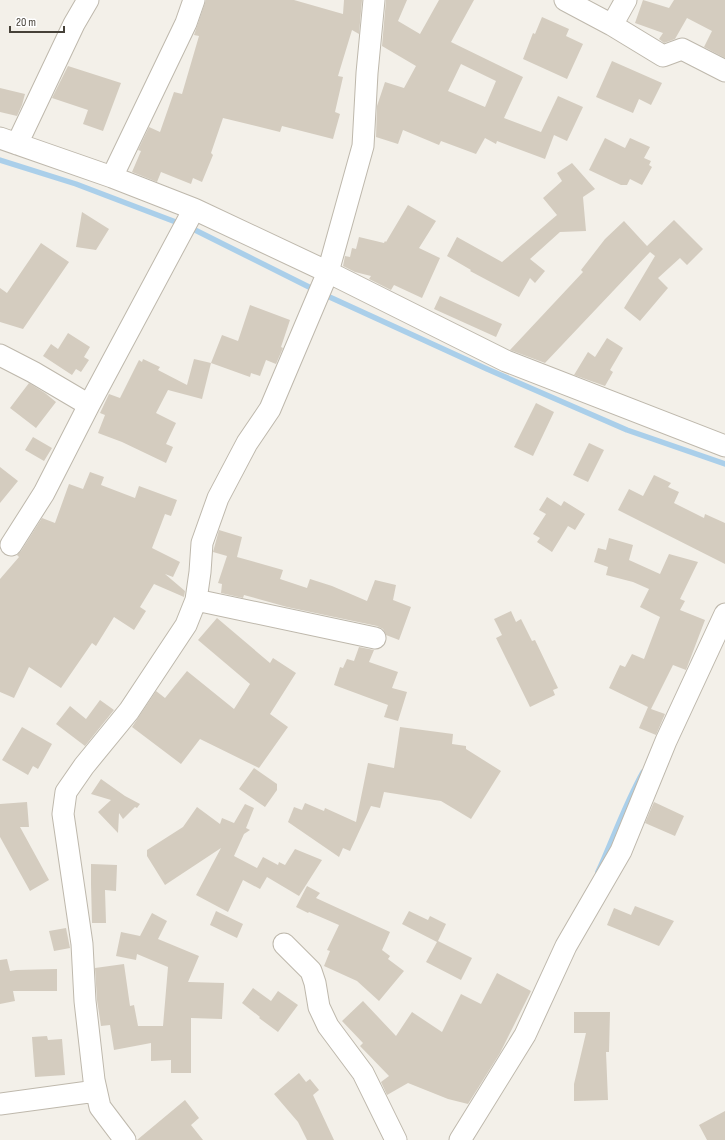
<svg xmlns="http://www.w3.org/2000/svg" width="725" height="1140" viewBox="0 0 725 1140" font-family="'Sofia Sans Condensed',sans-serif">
<rect width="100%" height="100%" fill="#f3f0e9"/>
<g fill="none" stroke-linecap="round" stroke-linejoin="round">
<!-- stream -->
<path stroke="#aacfea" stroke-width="5.5" d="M 0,160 L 76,184 L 181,224
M 189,227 L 315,290
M 323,294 L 487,369 L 627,430 L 725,464
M 598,872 C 613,839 625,804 643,772"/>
</g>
<!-- building -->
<path fill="#d4ccbf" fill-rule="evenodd" d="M 206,0 L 294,0 L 343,14 L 344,0 L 362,0 L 359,34 L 352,30 L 338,76 L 343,77 L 335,112 L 340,114 L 333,139 L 282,126 L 280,132 L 223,118 L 211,153 L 213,155 L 202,182 L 193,178 L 191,184 L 161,172 L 157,182 L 132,172 L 141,151 L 138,150 L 149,127 L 160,132 L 174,92 L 182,94 L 199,36 L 194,35 Z
M 386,0 L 407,0 L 398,21 L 420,34 L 439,0 L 474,0 L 451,42 L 523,77 L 504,118 L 541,132 L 558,96 L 583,107 L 567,141 L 554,135 L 545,159 L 497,141 L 496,144 L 485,138 L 476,154 L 441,141 L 439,145 L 403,130 L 398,144 L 376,137 L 377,106 L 385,82 L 404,88 L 416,66 L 382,46 ZM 461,64 L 496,81 L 485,107 L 448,91 Z
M 643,0 L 669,8 L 674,0 L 725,0 L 725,58 L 704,47 L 712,31 L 687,18 L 675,39 L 664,43 L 659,39 L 663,33 L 635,23 Z
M 542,17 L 569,29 L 566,36 L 583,44 L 567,79 L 523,59 L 533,33 L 535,34 Z
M 612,61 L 662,83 L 651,105 L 639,99 L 633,113 L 596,97 Z
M 68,66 L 121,83 L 103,131 L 83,124 L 88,110 L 52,98 Z
M 0,88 L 25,94 L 22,105 L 17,116 L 0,112 Z
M 605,138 L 625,148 L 630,138 L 650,147 L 644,158 L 651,161 L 649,165 L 652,167 L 642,185 L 630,179 L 627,185 L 621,185 L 589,170 Z
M 572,163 L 595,189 L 583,197 L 586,231 L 560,232 L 530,259 L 545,271 L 535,283 L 530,278 L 519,297 L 470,271 L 471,270 L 447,256 L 457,237 L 502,262 L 557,215 L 543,198 L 562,181 L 557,173 Z
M 408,205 L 436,221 L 419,248 L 440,258 L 422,298 L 394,285 L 391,290 L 369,279 L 371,276 L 355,272 L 343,266 L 345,256 L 350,257 L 352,248 L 356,249 L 359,237 L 384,243 L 385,241 L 386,242 Z
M 82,212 L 109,229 L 96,250 L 76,247 Z
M 674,220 L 703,249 L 687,265 L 680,258 L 658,278 L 668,288 L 640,321 L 624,308 L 655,256 L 650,252 L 545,363 L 510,350 L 583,272 L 581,270 L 605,239 L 624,221 L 647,246 Z
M 41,243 L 69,262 L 23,329 L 0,322 L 0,288 L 7,293 Z
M 440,296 L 502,324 L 496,337 L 434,309 Z
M 250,305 L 290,320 L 281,347 L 283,348 L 276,364 L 266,360 L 260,376 L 251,373 L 250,377 L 211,363 L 222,335 L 238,341 Z
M 68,333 L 90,347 L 84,357 L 89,360 L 81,372 L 76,369 L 72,375 L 43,356 L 51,344 L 58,349 Z
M 607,338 L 623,348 L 610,370 L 613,372 L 605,386 L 574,375 L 588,352 L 595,357 Z
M 143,359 L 160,367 L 158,370 L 187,385 L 194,359 L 211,363 L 202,399 L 168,390 L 156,413 L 176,423 L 166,444 L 173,447 L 166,463 L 122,442 L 98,433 L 105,415 L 100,413 L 109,394 L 120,398 L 139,360 L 142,362 Z
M 29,383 L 45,393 L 56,402 L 36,428 L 10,408 Z
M 536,403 L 554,412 L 533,456 L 514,447 Z
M 33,437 L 52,448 L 44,461 L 25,450 Z
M 589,443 L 604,450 L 588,482 L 573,475 Z
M 0,467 L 18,481 L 0,503 Z
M 90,472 L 104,477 L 101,485 L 135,498 L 139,486 L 177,500 L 171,516 L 165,514 L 152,548 L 180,562 L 173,577 L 165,574 L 185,591 L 184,597 L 154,584 L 140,607 L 146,611 L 134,630 L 114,617 L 96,646 L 92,643 L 61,688 L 29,667 L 14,698 L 0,692 L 0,579 L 19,557 L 17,555 L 21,551 L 42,518 L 55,523 L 69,484 L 83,489 Z
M 654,475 L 671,483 L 668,487 L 679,492 L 674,503 L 704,518 L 705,514 L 725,523 L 725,564 L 618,510 L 629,489 L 643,496 Z
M 547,497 L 561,506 L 564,501 L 585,514 L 575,530 L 568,526 L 552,552 L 537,542 L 540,538 L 533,534 L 546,514 L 539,510 Z
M 219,530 L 242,537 L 237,557 L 283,570 L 280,579 L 307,588 L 310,579 L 332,586 L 367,601 L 375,580 L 396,585 L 393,600 L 411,607 L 399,640 L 386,635 L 383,629 L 377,626 L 287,607 L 244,595 L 243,598 L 221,593 L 222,584 L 218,583 L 227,556 L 213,552 Z
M 609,538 L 633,545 L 629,560 L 660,574 L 669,554 L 698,562 L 680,599 L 685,601 L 680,610 L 705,620 L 686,670 L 673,665 L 651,709 L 665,714 L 656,735 L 639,728 L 648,707 L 609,688 L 620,665 L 625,667 L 632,654 L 644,659 L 660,617 L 640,607 L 649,589 L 633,582 L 606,575 L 608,567 L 594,562 L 598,548 L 606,550 Z
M 511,611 L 516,622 L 521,619 L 532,641 L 535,640 L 558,688 L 553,690 L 555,695 L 530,707 L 496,638 L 502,635 L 494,619 Z
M 217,618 L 270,663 L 273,658 L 296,673 L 270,714 L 288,727 L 259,768 L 200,739 L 181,764 L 132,727 L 156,691 L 165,698 L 187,671 L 234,709 L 250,684 L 198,640 Z
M 359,647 L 374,650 L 369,662 L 398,672 L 392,688 L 407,692 L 398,721 L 384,717 L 388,705 L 334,685 L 340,667 L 343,668 L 347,659 L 354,661 Z
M 100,700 L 114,710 L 85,746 L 56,724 L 70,706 L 86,719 Z
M 22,727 L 52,744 L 38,769 L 33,766 L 28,775 L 2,760 Z
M 400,727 L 453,734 L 452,744 L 466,746 L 466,749 L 501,771 L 471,819 L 441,801 L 384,792 L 380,808 L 371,806 L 350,851 L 343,848 L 339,857 L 288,822 L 294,807 L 302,810 L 305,803 L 324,811 L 325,808 L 356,822 L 368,763 L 394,768 Z
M 254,768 L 277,784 L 277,790 L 265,807 L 239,789 Z
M 101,779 L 125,796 L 140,804 L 137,808 L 135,807 L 123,819 L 119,813 L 118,833 L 98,812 L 111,800 L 91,794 Z
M 27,802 L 29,827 L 20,827 L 49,880 L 30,891 L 0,837 L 0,804 Z
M 654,802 L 684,816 L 675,836 L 645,823 Z
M 245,804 L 254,808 L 246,828 L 250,830 L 244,834 L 234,856 L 257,868 L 263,857 L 278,865 L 279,862 L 285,865 L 295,849 L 322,860 L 299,896 L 267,877 L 260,889 L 243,880 L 228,912 L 196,895 L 221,848 L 165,885 L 147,856 L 147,850 L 183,827 L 197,807 L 220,824 L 222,818 L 234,823 Z
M 91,864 L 117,865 L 116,891 L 105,890 L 106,923 L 92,923 L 91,884 Z
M 307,886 L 320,893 L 316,898 L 390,932 L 382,950 L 390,956 L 388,959 L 404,971 L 379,1001 L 357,981 L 324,966 L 330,951 L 327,950 L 339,925 L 309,912 L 308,913 L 296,907 Z
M 635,906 L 674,921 L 659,946 L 607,925 L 614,908 L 631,915 Z
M 216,911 L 243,924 L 237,938 L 210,925 Z
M 409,911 L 428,920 L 430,916 L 446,924 L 438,941 L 472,958 L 461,980 L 426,962 L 437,942 L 402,924 Z
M 152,913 L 167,921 L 158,939 L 199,956 L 188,982 L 224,983 L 222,1019 L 191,1018 L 191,1073 L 171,1073 L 171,1060 L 151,1061 L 151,1043 L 114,1050 L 110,1025 L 101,1026 L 97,1000 L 95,968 L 124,964 L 130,1006 L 134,1005 L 138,1026 L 163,1026 L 168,967 L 137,954 L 136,960 L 116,956 L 121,932 L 140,936 Z
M 66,928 L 70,948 L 54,951 L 49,931 Z
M 7,959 L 10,971 L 16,970 L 57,969 L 57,991 L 13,991 L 15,1001 L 0,1004 L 0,960 Z
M 497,973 L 531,991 L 500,1053 L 468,1104 L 448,1099 L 408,1083 L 387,1095 L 381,1082 L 389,1076 L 360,1046 L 363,1043 L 342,1021 L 363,1001 L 396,1036 L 412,1012 L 442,1032 L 461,994 L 481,1004 Z
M 253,988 L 271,1001 L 278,991 L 298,1005 L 278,1032 L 259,1018 L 260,1017 L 242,1003 Z
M 574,1012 L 610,1012 L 609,1052 L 606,1052 L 608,1100 L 574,1101 L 574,1084 L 586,1033 L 574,1033 Z
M 47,1036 L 48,1040 L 62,1039 L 65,1075 L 35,1077 L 32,1037 Z
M 299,1073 L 306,1082 L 310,1079 L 319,1090 L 313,1095 L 334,1140 L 307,1140 L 298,1122 L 274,1094 Z
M 185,1100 L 199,1118 L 191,1125 L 203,1140 L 137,1140 Z
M 725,1111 L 725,1140 L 707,1140 L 699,1125 Z"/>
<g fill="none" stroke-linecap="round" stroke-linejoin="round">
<defs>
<path id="street" d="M 565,0 L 612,25 L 663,56 L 682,49 L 725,71
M 612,25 L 626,0
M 0,138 L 112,177 L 194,209 L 328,272 L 506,361 L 725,446
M 17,144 L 74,24 L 88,0
M 112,177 L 186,23 L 194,0
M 0,355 L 33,372 L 89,405
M 11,545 L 44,493 L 89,405 L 194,209
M 196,600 L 375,638
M 284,944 L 311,971 L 315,983 L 319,1007 L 328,1026 L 363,1073 L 396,1140
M 0,1104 L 96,1091
M 125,1140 L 100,1107 L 94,1080 L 85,1001 L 82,944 L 63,814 L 66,792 L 84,766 L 129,711 L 186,625 L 196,600 L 200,572 L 202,543 L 218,498 L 247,443 L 270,409 L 328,272 L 363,146 L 367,73 L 374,0
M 460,1140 L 525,1035 L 566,946 L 621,851 L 666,741 L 725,614"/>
</defs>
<!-- street casing -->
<use href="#street" stroke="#beb8ac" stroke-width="23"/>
<!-- street -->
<use href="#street" stroke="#fff" stroke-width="21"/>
</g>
<!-- scale -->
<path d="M10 26v6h54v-6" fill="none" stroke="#464138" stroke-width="2"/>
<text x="16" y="26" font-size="12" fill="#464138" stroke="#ffffff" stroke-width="3" paint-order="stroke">20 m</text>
</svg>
